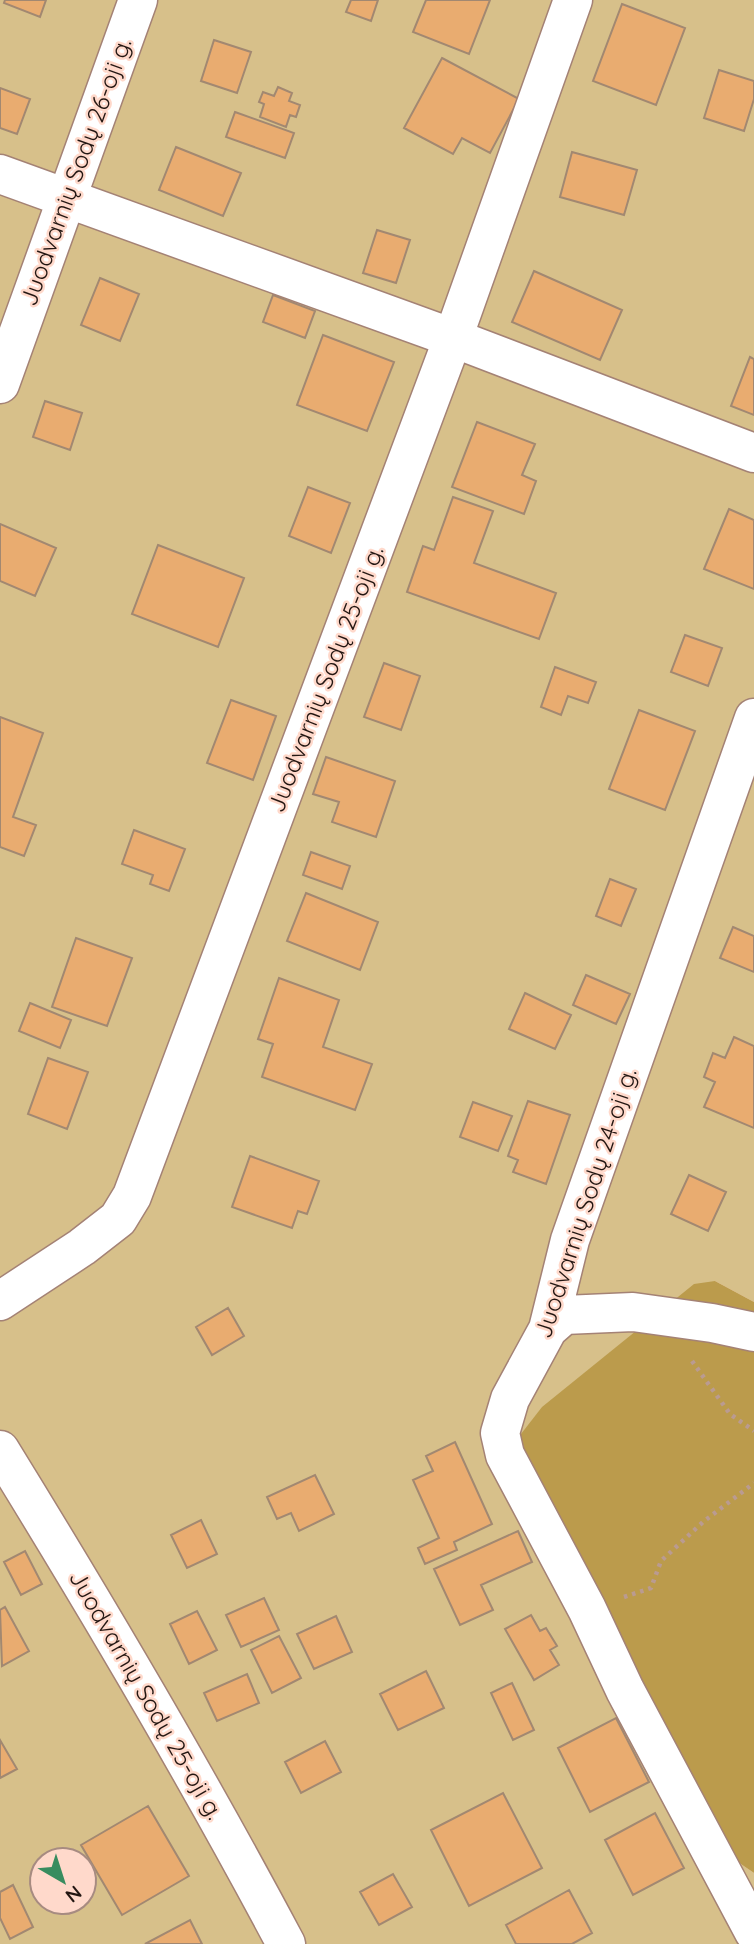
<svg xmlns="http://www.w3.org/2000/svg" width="754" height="1944" viewBox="0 0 754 1944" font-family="Quicksand,sans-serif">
<rect width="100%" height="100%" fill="#ffd9cb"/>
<!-- green -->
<path fill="#d7c08a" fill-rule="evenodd" d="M 0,0 L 754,0 L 754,1302 L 715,1281 L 732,1858 L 754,1873 L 754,1944 L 0,1944 ZM 42,1860 L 84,1860 L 84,1902 L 42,1902 Z"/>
<!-- forest -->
<path fill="#bb9b4c" d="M 715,1281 L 754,1302 L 754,1873 L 732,1858 L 520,1468 L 521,1434 L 542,1407 L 694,1284 Z"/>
<!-- building -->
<path fill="#e9ac70" stroke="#a28871" stroke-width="2" d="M 5,0 L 46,0 L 40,17 L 4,3 Z
M 351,0 L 378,0 L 371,21 L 346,12 Z
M 426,0 L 490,0 L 469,54 L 413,32 Z
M 622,4 L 685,28 L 656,105 L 593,81 Z
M 214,40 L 251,52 L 237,93 L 201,81 Z
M 442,58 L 519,99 L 490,153 L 462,138 L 453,154 L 404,128 Z
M 719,70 L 754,81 L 754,99 L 744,131 L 704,118 Z
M 278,87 L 292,93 L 289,101 L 300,105 L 296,117 L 290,115 L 286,127 L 260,117 L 264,104 L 259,102 L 263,92 L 274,96 Z
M 0,88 L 30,99 L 17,134 L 0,128 Z
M 235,112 L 294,133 L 285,158 L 226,137 Z
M 176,147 L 241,173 L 223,216 L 159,190 Z
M 572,152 L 637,170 L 624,215 L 560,197 Z
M 377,230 L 410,240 L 396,283 L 363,273 Z
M 534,271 L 622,310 L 600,360 L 512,322 Z
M 100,278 L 139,294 L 120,341 L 81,325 Z
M 273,295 L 315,311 L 305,338 L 263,322 Z
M 323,335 L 394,362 L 367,431 L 297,405 Z
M 750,357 L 754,359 L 754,415 L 731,406 Z
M 45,401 L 82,413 L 70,450 L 33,437 Z
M 477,422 L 535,444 L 522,475 L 536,481 L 524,514 L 452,487 Z
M 308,487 L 350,503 L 331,553 L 289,536 Z
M 453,497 L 493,511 L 474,563 L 556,593 L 539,639 L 407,592 L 423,546 L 434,550 Z
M 729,509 L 754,520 L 754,589 L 704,569 Z
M 0,524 L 56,548 L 35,596 L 0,581 Z
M 158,545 L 244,578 L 218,647 L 132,614 Z
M 685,635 L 722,648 L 708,686 L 671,672 Z
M 384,663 L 420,676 L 401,730 L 364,717 Z
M 555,667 L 596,682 L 588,703 L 568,696 L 561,715 L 541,707 Z
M 231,700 L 276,716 L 253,780 L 207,763 Z
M 639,710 L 695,731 L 665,810 L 609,789 Z
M 0,717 L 43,733 L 13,817 L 36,825 L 24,856 L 0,847 Z
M 326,757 L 395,781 L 376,837 L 332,822 L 339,802 L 313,794 Z
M 134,830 L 185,849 L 169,891 L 150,884 L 153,875 L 122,864 Z
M 311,852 L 350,866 L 342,889 L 303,875 Z
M 610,879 L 636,889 L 621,926 L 596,916 Z
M 306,893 L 378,922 L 360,970 L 287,941 Z
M 733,927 L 754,936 L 754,972 L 720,958 Z
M 76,938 L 132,958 L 107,1026 L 52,1007 Z
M 586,975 L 630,994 L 616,1024 L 573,1005 Z
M 279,978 L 339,1000 L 323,1047 L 372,1064 L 355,1110 L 262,1077 L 273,1044 L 258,1039 Z
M 525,993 L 571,1015 L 555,1049 L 509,1029 Z
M 30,1003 L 71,1020 L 60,1048 L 19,1031 Z
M 734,1037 L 754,1046 L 754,1128 L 704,1107 L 715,1082 L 704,1077 L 713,1053 L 725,1058 Z
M 48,1058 L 88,1072 L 67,1129 L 28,1114 Z
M 528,1101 L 570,1115 L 546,1184 L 513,1172 L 518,1160 L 508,1156 Z
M 473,1102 L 512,1116 L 498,1151 L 460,1137 Z
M 250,1156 L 319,1181 L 307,1214 L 298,1211 L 292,1228 L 232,1207 Z
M 689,1175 L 726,1192 L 708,1231 L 671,1214 Z
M 228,1308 L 244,1336 L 212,1355 L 196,1327 Z
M 455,1442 L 492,1524 L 454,1542 L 457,1550 L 425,1564 L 418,1548 L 439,1538 L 413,1480 L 433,1471 L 426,1456 Z
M 315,1475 L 334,1514 L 299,1531 L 291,1513 L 277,1519 L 267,1497 Z
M 201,1520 L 217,1554 L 187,1568 L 171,1535 Z
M 518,1531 L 532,1562 L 481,1585 L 493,1610 L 460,1625 L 434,1569 Z
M 25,1551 L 42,1584 L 21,1595 L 4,1562 Z
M 264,1598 L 279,1630 L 241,1647 L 226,1615 Z
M 5,1607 L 29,1651 L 2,1666 L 0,1610 Z
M 197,1611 L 217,1650 L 189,1664 L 170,1624 Z
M 531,1615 L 540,1631 L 546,1628 L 557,1646 L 550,1650 L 559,1665 L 534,1680 L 505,1629 Z
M 336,1616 L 352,1652 L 314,1669 L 297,1634 Z
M 279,1636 L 301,1678 L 272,1693 L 251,1650 Z
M 426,1671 L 444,1708 L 398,1730 L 380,1694 Z
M 247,1674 L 259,1703 L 217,1721 L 204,1693 Z
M 512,1683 L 534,1730 L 513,1740 L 491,1693 Z
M 616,1718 L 649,1782 L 590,1812 L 558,1748 Z
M 0,1740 L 17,1769 L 0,1778 Z
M 325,1741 L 341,1772 L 301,1793 L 285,1762 Z
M 503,1793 L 542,1868 L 469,1906 L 431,1830 Z
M 148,1806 L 189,1876 L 122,1915 L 81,1845 Z
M 655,1813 L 684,1868 L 633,1895 L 605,1840 Z
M 393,1874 L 412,1907 L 379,1925 L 360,1892 Z
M 13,1885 L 33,1927 L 10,1939 L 0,1918 L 0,1892 Z
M 569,1890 L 592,1933 L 572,1944 L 516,1944 L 506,1925 Z
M 190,1920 L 202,1944 L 145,1944 Z"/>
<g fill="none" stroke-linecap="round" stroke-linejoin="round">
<defs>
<path id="minor" d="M 0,174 L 453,338 L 754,453
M 0,384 L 138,0
M 754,718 L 570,1240 L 548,1329 L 510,1399 L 500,1433 L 505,1455 L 587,1609 L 625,1690 L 754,1932
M 0,1301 L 82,1247 L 118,1219 L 132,1196 L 453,338 L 573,0
M 548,1329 L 564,1315 L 633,1312 L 712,1323 L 754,1332
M 0,1450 C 100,1612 197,1776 286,1944"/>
</defs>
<!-- minor casing -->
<use href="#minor" stroke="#a48275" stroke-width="41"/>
<!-- path -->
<path stroke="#ba9b91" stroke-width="4.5" stroke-dasharray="3.5 5" stroke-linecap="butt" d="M 692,1361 L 730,1414 L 754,1431
M 624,1597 L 651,1588 L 661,1561 L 703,1522 L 754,1483"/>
<!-- minor -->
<use href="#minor" stroke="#fff" stroke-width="38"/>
</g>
<g text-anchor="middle" stroke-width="5" stroke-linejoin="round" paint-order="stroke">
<!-- street labels -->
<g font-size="24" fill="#231612" stroke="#ffd9cb">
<text transform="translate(76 172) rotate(-70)" y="8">Juodvarnių Sodų 26-oji g.</text>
<text transform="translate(326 679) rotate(-69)" y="8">Juodvarnių Sodų 25-oji g.</text>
<text transform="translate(586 1203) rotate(-72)" y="8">Juodvarnių Sodų 24-oji g.</text>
<text transform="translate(146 1695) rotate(60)" y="8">Juodvarnių Sodų 25-oji g.</text>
</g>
</g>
<!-- north arrow -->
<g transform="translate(63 1881) rotate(141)"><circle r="33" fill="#ffd9cb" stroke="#a78b81" stroke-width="2"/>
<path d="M0-5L12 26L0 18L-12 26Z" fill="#388c5f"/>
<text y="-10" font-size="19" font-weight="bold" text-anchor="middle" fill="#231612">N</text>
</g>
</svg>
